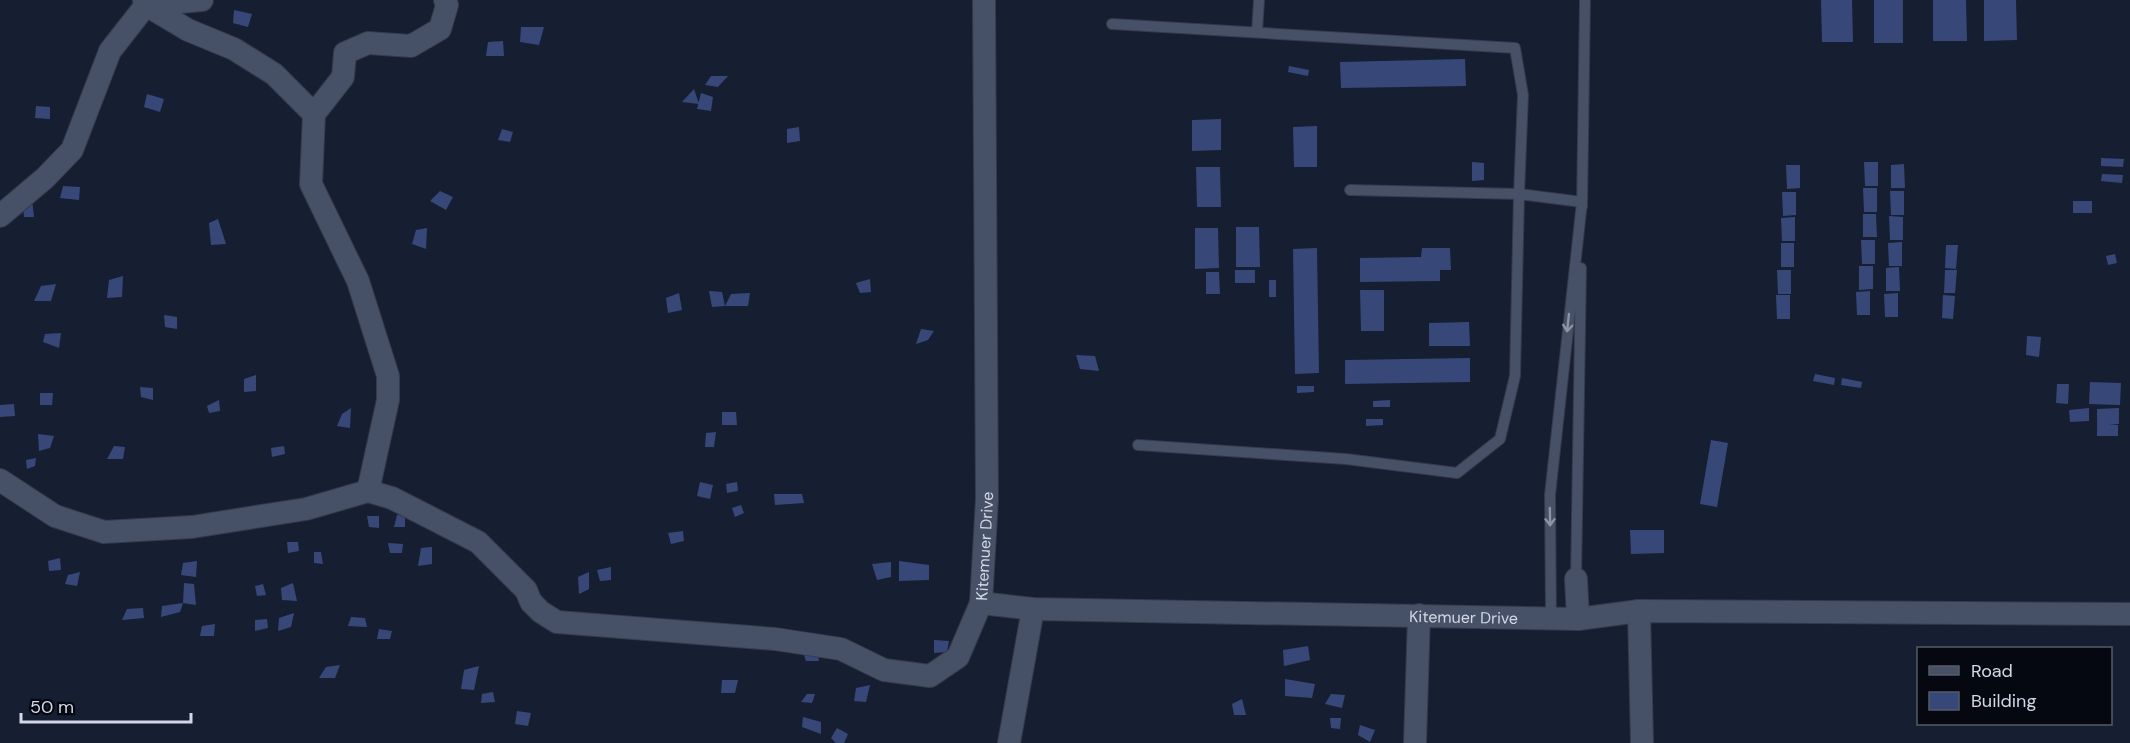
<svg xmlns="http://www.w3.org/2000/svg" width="2130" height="743" viewBox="0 0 2130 743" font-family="'DM Sans',sans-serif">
<rect width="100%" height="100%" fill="#161e32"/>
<!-- building -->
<path fill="#374878" d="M 1821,0 L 1852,0 L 1853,42 L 1822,42 Z
M 1874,0 L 1903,0 L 1903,43 L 1874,43 Z
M 1933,0 L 1966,0 L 1967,41 L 1933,41 Z
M 1984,0 L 2016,0 L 2017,40 L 1984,41 Z
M 234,10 L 252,14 L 248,27 L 233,23 Z
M 521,27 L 544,27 L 539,45 L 520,42 Z
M 503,41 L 504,56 L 486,56 L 488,42 Z
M 1465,59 L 1466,86 L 1341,88 L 1340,62 Z
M 1289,66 L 1309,70 L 1308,76 L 1288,72 Z
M 711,76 L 728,76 L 718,87 L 705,85 Z
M 694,89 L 699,104 L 682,102 Z
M 701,93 L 713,97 L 711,111 L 697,109 Z
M 147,94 L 164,99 L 160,112 L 144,107 Z
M 36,106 L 50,107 L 50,119 L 35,118 Z
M 1221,119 L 1221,150 L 1192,151 L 1192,120 Z
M 1317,126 L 1317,167 L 1294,167 L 1293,127 Z
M 799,127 L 800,141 L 787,143 L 787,129 Z
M 502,129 L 513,132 L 510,142 L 498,140 Z
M 2101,158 L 2124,159 L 2123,167 L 2101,166 Z
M 1472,162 L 1484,163 L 1484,180 L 1472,181 Z
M 1864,162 L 1878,162 L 1878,186 L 1865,186 Z
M 1904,164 L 1905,188 L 1891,188 L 1891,165 Z
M 1786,165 L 1800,165 L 1800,188 L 1787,189 Z
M 1196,167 L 1220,167 L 1221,207 L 1197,207 Z
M 2102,174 L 2123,175 L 2122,183 L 2101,181 Z
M 63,186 L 80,187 L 79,200 L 60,198 Z
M 1863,188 L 1877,188 L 1877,212 L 1864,212 Z
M 440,191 L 453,197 L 446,210 L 430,201 Z
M 1890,191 L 1904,191 L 1904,215 L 1891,215 Z
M 1782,192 L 1796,192 L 1796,215 L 1783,216 Z
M 32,199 L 34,217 L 24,217 L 23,207 Z
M 2073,201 L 2092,201 L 2092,213 L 2073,213 Z
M 1863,214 L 1876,214 L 1877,237 L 1863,237 Z
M 1889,216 L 1903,217 L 1903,240 L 1890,240 Z
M 1795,217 L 1795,241 L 1782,241 L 1781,218 Z
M 218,219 L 226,244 L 211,245 L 209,223 Z
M 1236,227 L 1259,227 L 1260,267 L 1236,267 Z
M 427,228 L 426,249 L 412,244 L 416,230 Z
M 1195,228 L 1218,228 L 1219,268 L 1195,269 Z
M 1861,240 L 1875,240 L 1875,264 L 1862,264 Z
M 1902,242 L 1902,266 L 1889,266 L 1888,243 Z
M 1781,243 L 1794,243 L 1794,267 L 1781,267 Z
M 1946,245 L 1958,245 L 1956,269 L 1945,268 Z
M 1317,248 L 1319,373 L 1295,374 L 1293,249 Z
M 1422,248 L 1450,248 L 1451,270 L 1440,270 L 1440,281 L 1360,282 L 1360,258 L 1421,257 Z
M 2115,254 L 2117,263 L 2108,265 L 2106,256 Z
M 1859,266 L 1873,266 L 1873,289 L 1859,290 Z
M 1899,267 L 1900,291 L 1886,291 L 1886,268 Z
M 1235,270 L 1255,270 L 1255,283 L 1235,283 Z
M 1777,270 L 1791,270 L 1791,294 L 1778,294 Z
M 1945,270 L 1957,270 L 1955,293 L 1944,293 Z
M 1206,272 L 1219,272 L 1220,294 L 1206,294 Z
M 123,276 L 122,297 L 107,298 L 109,280 Z
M 870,279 L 871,292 L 860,293 L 856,283 Z
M 1269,280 L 1276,280 L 1276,297 L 1269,297 Z
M 56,284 L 51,301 L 34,301 L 41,286 Z
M 1360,290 L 1384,290 L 1384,331 L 1361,331 Z
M 709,291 L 722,292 L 725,306 L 712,307 Z
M 1870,291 L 1870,315 L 1857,315 L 1856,292 Z
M 679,293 L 682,310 L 668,313 L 666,298 Z
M 750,293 L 748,306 L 725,306 L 731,294 Z
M 1898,293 L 1898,317 L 1885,317 L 1884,294 Z
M 1776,295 L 1790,295 L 1790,319 L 1777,319 Z
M 1943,295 L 1955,296 L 1953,319 L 1942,318 Z
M 164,315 L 177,317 L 177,329 L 165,327 Z
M 1469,322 L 1470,346 L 1429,346 L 1429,323 Z
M 921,329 L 934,331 L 928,340 L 916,344 Z
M 61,333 L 59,348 L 43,342 L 45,334 Z
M 2027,336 L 2041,337 L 2039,357 L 2026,355 Z
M 1076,355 L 1095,356 L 1099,371 L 1080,369 Z
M 1470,358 L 1470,382 L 1345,384 L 1345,360 Z
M 1815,374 L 1835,378 L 1834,385 L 1813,381 Z
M 256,375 L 256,391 L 244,392 L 244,379 Z
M 1842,378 L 1862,382 L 1861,388 L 1841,385 Z
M 2090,382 L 2121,383 L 2120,405 L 2089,404 Z
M 2057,384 L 2069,384 L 2068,404 L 2056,403 Z
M 1297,386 L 1314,386 L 1314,392 L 1297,393 Z
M 140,387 L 153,388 L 153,400 L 141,397 Z
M 40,393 L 53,393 L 52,405 L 40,405 Z
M 219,400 L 220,411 L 209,413 L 207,406 Z
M 1390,400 L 1390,407 L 1373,407 L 1373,401 Z
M 14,404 L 15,416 L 0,417 L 0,405 Z
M 351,408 L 350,428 L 337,426 L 342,414 Z
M 2089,408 L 2089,421 L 2070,422 L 2069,410 Z
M 2119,408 L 2119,424 L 2109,424 L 2118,425 L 2118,436 L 2097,436 L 2097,409 Z
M 722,412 L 736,412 L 737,425 L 722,425 Z
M 1366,419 L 1383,419 L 1383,425 L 1366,426 Z
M 716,432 L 714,447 L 705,447 L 706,433 Z
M 38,434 L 54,436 L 50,448 L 39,451 Z
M 1711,440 L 1728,443 L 1717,507 L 1700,504 Z
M 114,446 L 125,447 L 123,459 L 107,459 Z
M 284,446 L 285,454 L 272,457 L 271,448 Z
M 36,458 L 35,466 L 27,469 L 26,460 Z
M 700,482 L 713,485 L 710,499 L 697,496 Z
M 737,482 L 738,491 L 727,493 L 726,484 Z
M 774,494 L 802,494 L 804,503 L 775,505 Z
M 741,505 L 744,513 L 735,517 L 732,508 Z
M 397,515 L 405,515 L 405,527 L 394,527 Z
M 367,516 L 379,516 L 379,528 L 369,527 Z
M 1630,530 L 1664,530 L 1664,553 L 1631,554 Z
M 683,531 L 684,541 L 671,544 L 668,533 Z
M 287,542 L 298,542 L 299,551 L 288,553 Z
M 388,543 L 403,544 L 402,553 L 390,553 Z
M 432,547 L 432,564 L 418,566 L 421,548 Z
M 314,552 L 321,552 L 323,564 L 314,563 Z
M 60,558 L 61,570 L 49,571 L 48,561 Z
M 197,561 L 196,577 L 181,575 L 183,563 Z
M 899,561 L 929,565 L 929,580 L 899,581 Z
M 891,562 L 891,577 L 877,580 L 872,564 Z
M 611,567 L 611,580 L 600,581 L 597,570 Z
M 80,572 L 77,586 L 65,584 L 68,575 Z
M 589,572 L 589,589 L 579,594 L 578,577 Z
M 184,583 L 194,584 L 196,605 L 183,603 Z
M 293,583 L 297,601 L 282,600 L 281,588 Z
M 263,584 L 266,595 L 257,596 L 255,586 Z
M 183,603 L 180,612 L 161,617 L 162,606 Z
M 143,608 L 144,618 L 122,620 L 127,609 Z
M 294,613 L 291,627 L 278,631 L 279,618 Z
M 351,617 L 365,618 L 367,627 L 348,626 Z
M 267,619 L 268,628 L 255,631 L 255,620 Z
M 215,624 L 214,636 L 200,636 L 202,626 Z
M 379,629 L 392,631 L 390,639 L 377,639 Z
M 934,640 L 949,641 L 947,652 L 934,653 Z
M 1308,646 L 1310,660 L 1284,666 L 1283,650 Z
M 818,654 L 819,661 L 806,661 L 804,655 Z
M 340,665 L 335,678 L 319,678 L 326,667 Z
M 479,666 L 474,690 L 461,689 L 464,670 Z
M 1285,679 L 1315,684 L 1312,698 L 1285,696 Z
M 722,680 L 738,680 L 735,693 L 721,693 Z
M 870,685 L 866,702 L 854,701 L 856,688 Z
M 493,692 L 495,702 L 481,703 L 482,694 Z
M 807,694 L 815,694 L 812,703 L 801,702 Z
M 1331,694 L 1345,695 L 1342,708 L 1325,704 Z
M 1242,699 L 1246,715 L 1234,715 L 1232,704 Z
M 517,711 L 531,713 L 528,726 L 515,724 Z
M 803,717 L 821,722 L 821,734 L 802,727 Z
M 1330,718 L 1341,718 L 1340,729 L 1331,728 Z
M 1360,725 L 1375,730 L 1370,742 L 1358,735 Z
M 837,728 L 848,734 L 844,743 L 836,743 L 831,738 Z"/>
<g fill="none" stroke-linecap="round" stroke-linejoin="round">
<defs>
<path id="service" d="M 1112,24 L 1515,48 L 1523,95 L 1519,194 L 1350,190
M 1257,32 L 1259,0
M 1582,207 L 1585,0
M 1138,445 L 1346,459 L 1457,473 L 1500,439 L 1515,376 L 1519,194 L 1582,202 L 1550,495 L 1551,617
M 1576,579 L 1581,268"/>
<g id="minor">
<path d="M 144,1 L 146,5 L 188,30 L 234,49 L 274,74 L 314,114"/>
<path d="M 0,216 L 45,178 L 72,150 L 110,51 L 146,5 L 202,0"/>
<path id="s1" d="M 0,480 L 55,516 L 104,532 L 192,527 L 306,509 L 368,491 L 392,498 L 478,542 L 526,590 L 531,602 L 541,612 L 557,622 L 775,639 L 841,649 L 884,670 L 930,676 L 958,657 L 981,603 L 987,499 L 984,0"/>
<path d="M 368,491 L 388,400 L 388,376 L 358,281 L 311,184 L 314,114 L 343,77 L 345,53 L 368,43 L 411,46 L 440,29 L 447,5 L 445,0"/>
<path d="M 1576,579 L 1578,619"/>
<path id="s2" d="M 981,603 L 1033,609 L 1578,619 L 1639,611 L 2130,614"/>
<path d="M 1639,611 L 1642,743"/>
<path d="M 1009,743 L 1033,609"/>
<path d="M 1415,743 L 1419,615"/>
</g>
</defs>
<!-- service casing -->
<use href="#service" stroke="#35394a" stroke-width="12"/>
<!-- minor casing -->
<use href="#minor" stroke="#35394a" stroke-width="24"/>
<!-- service -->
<use href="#service" stroke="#465067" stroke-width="10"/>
<!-- minor -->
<use href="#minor" stroke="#465067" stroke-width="22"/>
</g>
<!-- one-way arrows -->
<defs><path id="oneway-shaft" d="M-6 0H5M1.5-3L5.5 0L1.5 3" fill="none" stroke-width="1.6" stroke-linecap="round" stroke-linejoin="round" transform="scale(1.5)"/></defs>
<g stroke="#8c94a6">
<use href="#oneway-shaft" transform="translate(1568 323) rotate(96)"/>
<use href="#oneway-shaft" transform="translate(1550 517) rotate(89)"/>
</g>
<g text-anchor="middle" stroke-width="4.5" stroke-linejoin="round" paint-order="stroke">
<!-- street labels -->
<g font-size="16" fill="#d2d8e6" stroke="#050811">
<text dy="6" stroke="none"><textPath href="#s1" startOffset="1150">Kitemuer Drive</textPath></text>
<text dy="6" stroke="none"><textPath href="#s2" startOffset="483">Kitemuer Drive</textPath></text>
</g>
</g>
<!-- legend -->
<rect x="1917" y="647" width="195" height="78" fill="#050811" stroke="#575b66" stroke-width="1.5"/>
<rect x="1929" y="666" width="30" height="9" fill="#465067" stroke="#575b66" stroke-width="1.5"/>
<text x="1971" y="677" font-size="18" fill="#d2d8e6">Road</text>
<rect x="1929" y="692" width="30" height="18" fill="#374878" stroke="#575b66" stroke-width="1.5"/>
<text x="1971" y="707" font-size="18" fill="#d2d8e6">Building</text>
<!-- scale -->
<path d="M21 713v9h170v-9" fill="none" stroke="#d2d8e6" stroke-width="3"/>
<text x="30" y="713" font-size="18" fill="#d2d8e6" stroke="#050811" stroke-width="4.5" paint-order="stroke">50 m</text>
</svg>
